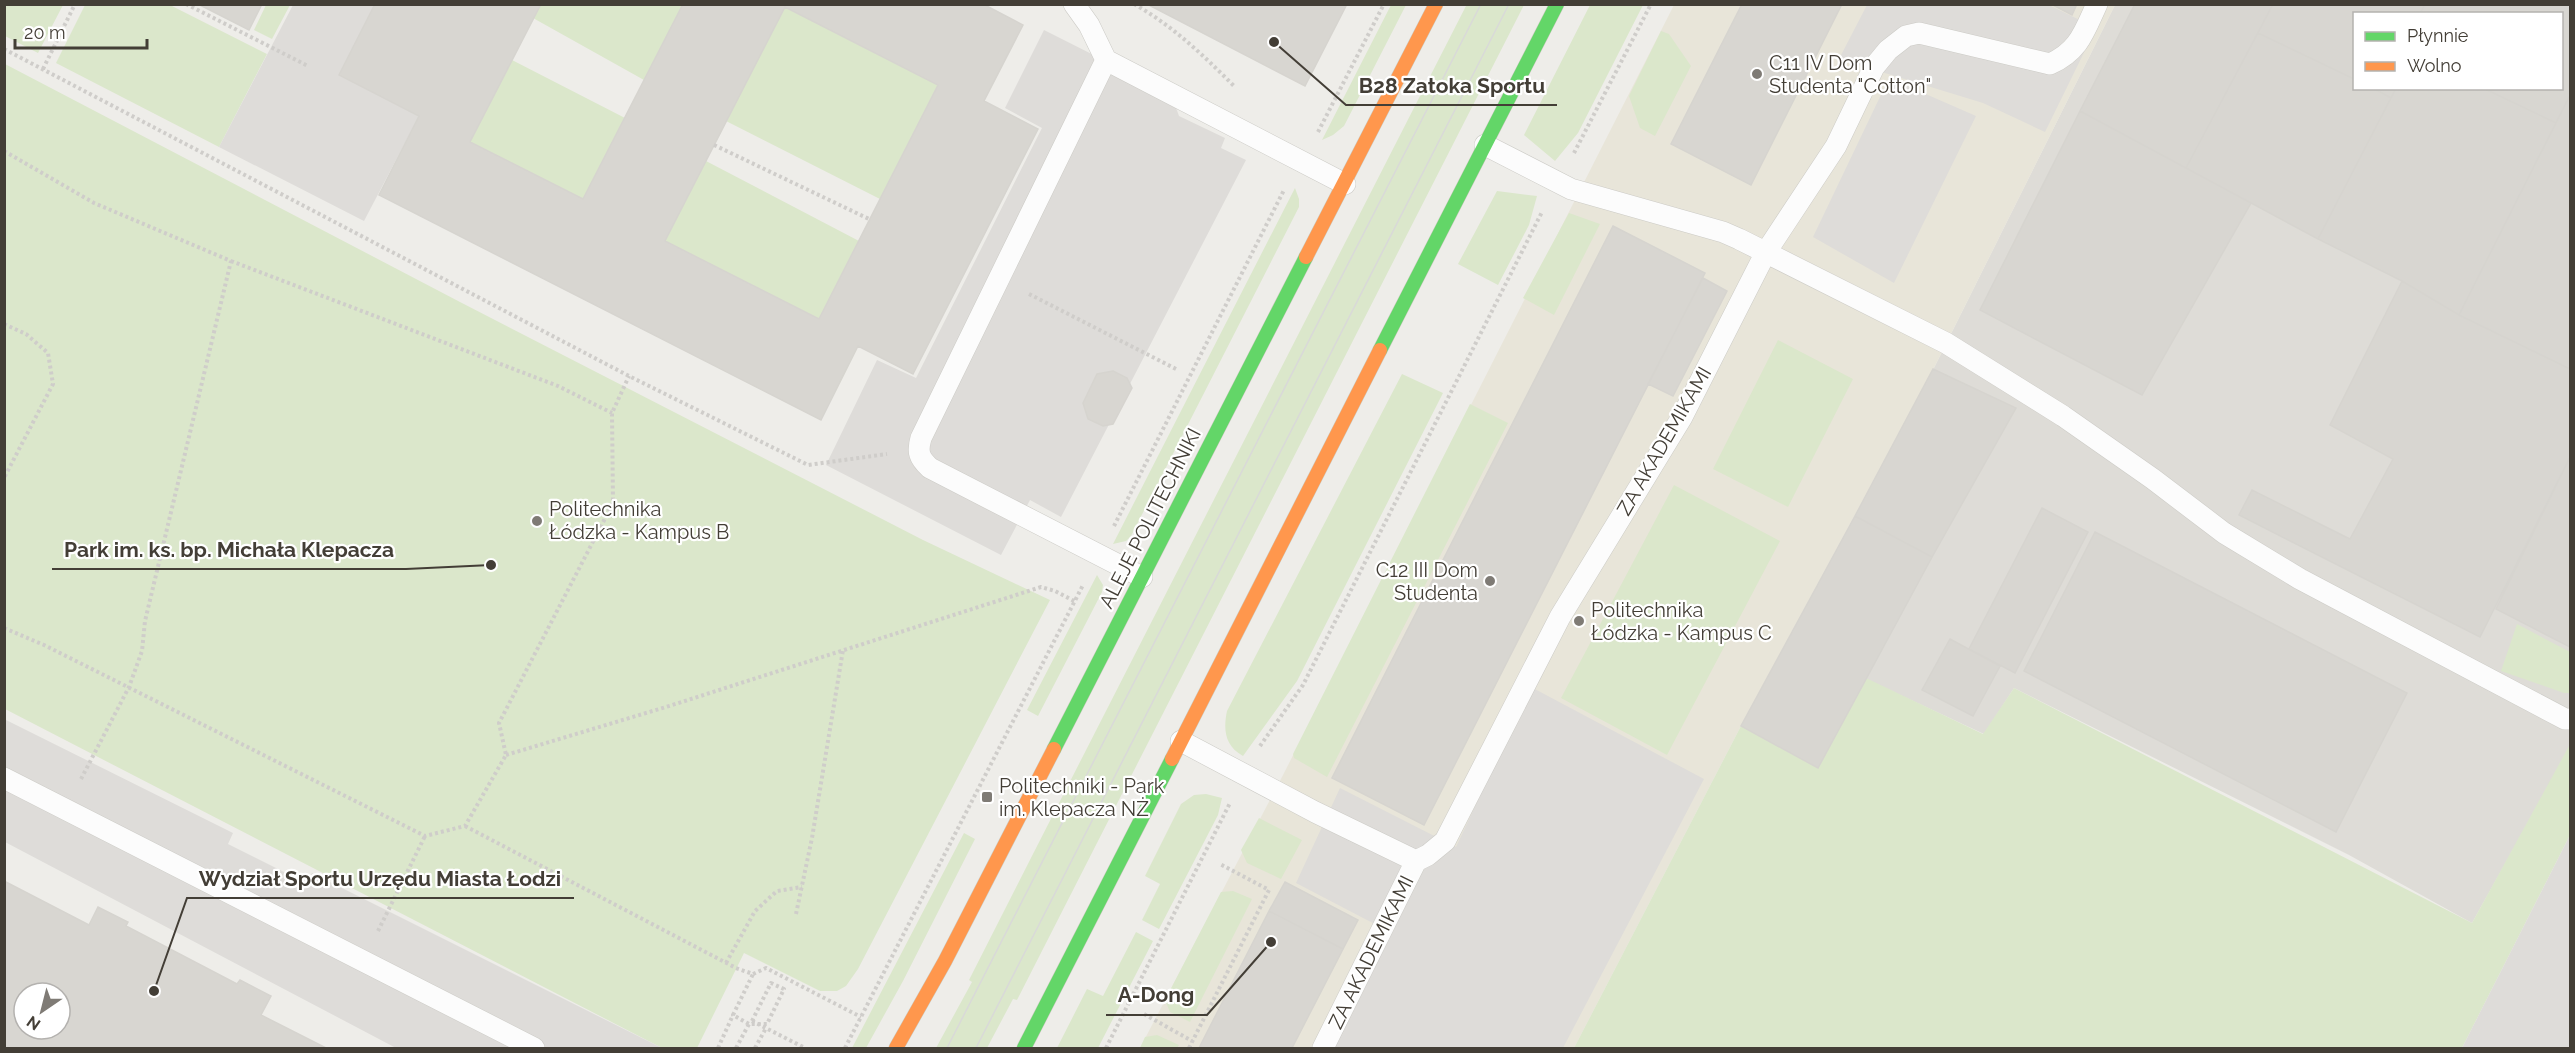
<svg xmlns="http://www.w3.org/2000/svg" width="2575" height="1053" viewBox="0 0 2575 1053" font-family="Raleway,sans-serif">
<rect width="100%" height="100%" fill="#eeede9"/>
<!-- industrial -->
<path fill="#dedcd7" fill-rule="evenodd" d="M 2115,5 L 2570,5 L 2570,747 L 2472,923 L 2349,855 L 2014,688 L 1984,734 L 1866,679 L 1818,768 L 1741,726 L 1931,374 ZM 2354,14 L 2562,14 L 2562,88 L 2354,88 Z"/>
<!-- education -->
<path fill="#e8e5d9" d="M 1674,5 L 2115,5 L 1931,374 L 1741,726 L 1574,1048 L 1140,1048 L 1282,777 Z"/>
<!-- green -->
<path fill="#dbe7cb" d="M 1467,4 L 1524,5 L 1017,1000 L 1013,999 L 987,1048 L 936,1048 L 972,982 L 969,980 L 1034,852 Z
M 4,5 L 63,5 L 38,53 L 5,36 Z
M 85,5 L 170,5 L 267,54 L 219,147 L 56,63 Z
M 266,5 L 290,5 L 272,39 L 254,30 Z
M 541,5 L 683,5 L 644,80 L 533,18 Z
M 1391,5 L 1406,5 L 1344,126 L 1333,135 L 1322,140 Z
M 1590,5 L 1643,5 L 1578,133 L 1555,161 L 1524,135 Z
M 785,7 L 938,85 L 880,199 L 726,121 Z
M 1661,31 L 1669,34 L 1691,66 L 1655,136 L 1640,128 L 1629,96 Z
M 512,60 L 625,118 L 583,199 L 470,142 Z
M 5,64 L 460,302 L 923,540 L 1050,600 L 858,969 L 846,986 L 837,991 L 820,991 L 744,953 L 697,1048 L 662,1048 L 5,709 Z
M 706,161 L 859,241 L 819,319 L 665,241 Z
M 1295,188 L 1299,199 L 1299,207 L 1131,536 L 1126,541 L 1113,544 Z
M 1497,191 L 1537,196 L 1529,225 L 1498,285 L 1458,264 Z
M 1569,213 L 1600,224 L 1554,315 L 1523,298 Z
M 1778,340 L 1853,379 L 1788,507 L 1713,469 Z
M 1402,374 L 1443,393 L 1297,681 L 1243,756 C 1225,746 1223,730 1227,711 Z
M 1470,404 L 1508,423 L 1327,777 L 1294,758 L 1293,754 Z
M 1674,485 L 1780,541 L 1667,755 L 1561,698 Z
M 1097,575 L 1103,585 L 1102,592 L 1038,716 L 1027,710 Z
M 2517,624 L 2570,652 L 2570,693 L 2564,693 L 2501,671 Z
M 1866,678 L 1983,734 L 2014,688 L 2472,923 L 2569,746 L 2570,835 L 2462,1048 L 1574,1048 L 1741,726 L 1818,768 Z
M 1206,794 L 1222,798 L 1218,815 L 1159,929 L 1142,920 L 1160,884 L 1145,876 L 1181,804 L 1194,795 Z
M 1259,818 L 1302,840 L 1281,879 L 1247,863 L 1241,850 Z
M 964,833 L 975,839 L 903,981 L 866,1048 L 852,1048 Z
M 1233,891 L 1252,899 L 1190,1022 L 1170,1012 L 1165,1000 L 1221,892 Z
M 1136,932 L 1153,941 L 1098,1048 L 1057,1048 L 1087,989 L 1103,996 Z
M 1157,1035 L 1179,1045 L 1177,1048 L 1140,1048 L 1145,1037 Z"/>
<!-- parking -->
<path fill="#dedcd9" d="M 293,5 L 375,5 L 339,75 L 419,116 L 364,221 L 219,147 Z
M 1867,5 L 2049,5 L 2096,28 L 2045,132 L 1983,103 L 1839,59 Z
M 1044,30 L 1171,94 L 1179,116 L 1225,138 L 1221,148 L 1246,160 L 1061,517 L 1030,500 L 1001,555 L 826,465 L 877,360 L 916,378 L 1042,128 L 1005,108 Z
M 1889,78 L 1976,116 L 1894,283 L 1813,237 Z
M 1531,687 L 1704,779 L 1563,1048 L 1332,1048 L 1390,932 L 1296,883 L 1340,788 L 1456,847 Z
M 4,719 L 233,833 L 228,844 L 306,883 L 312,873 L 662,1048 L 396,1048 L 5,842 Z
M 2570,835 L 2570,1048 L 2462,1048 Z"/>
<!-- building -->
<path fill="#d8d6d1" stroke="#d6d4cf" stroke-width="1.5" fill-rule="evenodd" d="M 198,4 L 262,4 L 249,30 Z
M 375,4 L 541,4 L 470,142 L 583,199 L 683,4 L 983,4 L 1023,25 L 984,101 L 1038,129 L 913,374 L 858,346 L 821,420 L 379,195 L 419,116 L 339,75 ZM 785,7 L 938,85 L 819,319 L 665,241 Z
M 1147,4 L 1347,4 L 1305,86 Z
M 1742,4 L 1842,4 L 1751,185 L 1671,144 Z
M 2051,4 L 2077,4 L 2072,15 Z
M 2135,4 L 2273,4 L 2186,168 L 2080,111 Z
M 2273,4 L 2425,4 L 2420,14 L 2354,14 L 2354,79 L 2258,33 Z
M 2425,4 L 2570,4 L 2570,95 L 2556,123 L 2483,88 L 2562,88 L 2562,14 L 2420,14 Z
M 2258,33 L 2354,79 L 2354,88 L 2373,88 L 2391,98 L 2318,239 L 2186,168 Z
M 2373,88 L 2396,88 L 2391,98 Z
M 2396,88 L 2483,88 L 2556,123 L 2459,315 L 2402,281 L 2318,239 Z
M 2570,95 L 2570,369 L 2459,315 Z
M 2080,111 L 2251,203 L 2142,395 L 1980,310 Z
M 1613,226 L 1705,273 L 1424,825 L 1332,778 Z
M 1703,278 L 1727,291 L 1673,396 L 1648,384 Z
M 2402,281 L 2459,315 L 2570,369 L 2570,457 L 2480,637 L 2239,515 L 2252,490 L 2350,539 L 2393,459 L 2330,425 Z
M 1933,369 L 2016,408 L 1932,557 L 1855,516 Z
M 1113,371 L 1127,378 L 1132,388 L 1113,424 L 1103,426 L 1088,419 L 1083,403 L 1097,374 Z
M 2570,457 L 2570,647 L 2496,609 Z
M 2042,508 L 2088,532 L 2015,673 L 1969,649 Z
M 1855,516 L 1932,557 L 1818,768 L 1741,726 Z
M 2095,532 L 2407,693 L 2336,832 L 2024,671 Z
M 1950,639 L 2000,666 L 1973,716 L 1922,690 Z
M 4,881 L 89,925 L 98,907 L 128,922 L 126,926 L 237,984 L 240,980 L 271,996 L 261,1015 L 326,1048 L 4,1048 ZM 24,993 L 60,993 L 60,1029 L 24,1029 Z
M 1285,882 L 1358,920 L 1343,949 L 1269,911 Z
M 1269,911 L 1343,949 L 1292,1048 L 1199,1048 Z"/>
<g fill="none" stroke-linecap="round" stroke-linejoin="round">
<defs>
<path id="lane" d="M 1074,4 L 1089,25 L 1106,60 L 1345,184
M 1106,60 L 921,438 C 917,452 919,458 930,468 L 1142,577
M 1485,145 L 1571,189 L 1723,232 L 1739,239 L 1946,343 L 2063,416 L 2153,479 L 2224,533 L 2300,579 L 2565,719 L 2570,719
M 1181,741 L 1315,812 L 1416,861
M 4,778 L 534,1048
M 1323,1048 L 1416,861 L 1428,855 L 1445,841 L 1560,617 L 1682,417 L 1766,252 L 1836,146 L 1874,67 L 1888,50 L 1906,36 L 1919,33 L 2050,64 C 2079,51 2084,32 2097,4"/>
<path id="fast" d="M 1380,350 L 1557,4
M 1054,749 L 1306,257
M 1024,1048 L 1172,759"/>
<path id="slow" d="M 1306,257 L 1436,4
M 1172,759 L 1380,350
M 896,1048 L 945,961 L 1054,749"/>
</defs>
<!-- lane casing -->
<use href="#lane" stroke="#cccbc6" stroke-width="22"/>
<!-- fast casing -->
<use href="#fast" stroke="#cccac0" stroke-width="15"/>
<!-- slow casing -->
<use href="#slow" stroke="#cccac0" stroke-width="15"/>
<!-- path -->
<path stroke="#cfcdca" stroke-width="4" stroke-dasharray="3 3" stroke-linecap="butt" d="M 186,4 L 308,66
M 1134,4 C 1173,26 1203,55 1234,86
M 4,49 L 629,376 L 808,465 L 887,454
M 43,69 L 75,4
M 1318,132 L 1384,4
M 714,145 L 869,219
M 4,151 L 94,203 L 231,261 L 145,621 L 142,651 L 129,687 L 81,779
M 1574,153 L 1651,4
M 231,261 L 558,386 L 612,413
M 1029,294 L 1178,370
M 4,324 L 26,334 L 48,353 L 53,384 L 4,478
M 1114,526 L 1284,190
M 4,628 L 44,645 L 425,836 L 465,826 L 506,755 L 499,723 L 613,503 L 612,413 L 629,376
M 1260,746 L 1303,685 L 1542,212
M 506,755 L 666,707 L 1041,587 L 1055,591 L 1076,602
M 465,826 L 736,968 L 753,974 L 766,968 L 861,1017
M 796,914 L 812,838 L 843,650
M 378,931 L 425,836
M 726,963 L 755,911 L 777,891 L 802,887
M 1144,1014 L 1192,1041
M 752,1021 L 771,983 L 784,989 L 767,1024 L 749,1024 L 733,1015 L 753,974
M 718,1048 L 733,1015
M 736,1048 L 749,1024
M 755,1048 L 766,1028
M 845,1048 L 1083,585
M 1106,1048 L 1230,803
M 1189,1048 L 1269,890 L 1220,864"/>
<!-- lane -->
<use href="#lane" stroke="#fcfcfc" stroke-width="21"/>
<!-- fast -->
<use href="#fast" stroke="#63d668" stroke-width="14"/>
<!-- slow -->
<use href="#slow" stroke="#ff974d" stroke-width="14"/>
<!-- tram -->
<path stroke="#d9d9d8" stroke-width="1.5" d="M 947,1048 L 1481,4
M 976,1048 L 1509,4"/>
<!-- path-bridge -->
<path stroke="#cfcdca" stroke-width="4" stroke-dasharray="3 3" stroke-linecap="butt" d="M 752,1021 L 805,1048"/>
</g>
<!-- markers -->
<g fill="#7f7b75" stroke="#fff" stroke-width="2">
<circle cx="1757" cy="74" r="6"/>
<circle cx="537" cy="521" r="6"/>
<circle cx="1490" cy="581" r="6"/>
<circle cx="1579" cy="621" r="6"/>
<rect x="981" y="791" width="12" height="12" rx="3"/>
</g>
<g text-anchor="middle" stroke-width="4.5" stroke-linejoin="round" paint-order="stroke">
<!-- poi labels -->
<g font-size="20" fill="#433e36" stroke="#fff" text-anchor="start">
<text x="1769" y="70">C11 IV Dom<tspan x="1769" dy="23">Studenta "Cotton"</tspan></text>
<text x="549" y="516">Politechnika<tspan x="549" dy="23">Łódzka - Kampus B</tspan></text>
<text x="1478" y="577" text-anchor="end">C12 III Dom<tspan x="1478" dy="23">Studenta</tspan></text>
<text x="1591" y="617">Politechnika<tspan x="1591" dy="23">Łódzka - Kampus C</tspan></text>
<text x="999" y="793">Politechniki - Park<tspan x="999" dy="23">im. Klepacza NŻ</tspan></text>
</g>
<!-- street labels -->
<g font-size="20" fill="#433e36" stroke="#fff">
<text transform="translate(1664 441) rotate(-60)" y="7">ZA AKADEMIKAMI</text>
<text transform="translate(1150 518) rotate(-63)" y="7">ALEJE POLITECHNIKI</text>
<text transform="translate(1371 952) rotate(-64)" y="7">ZA AKADEMIKAMI</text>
</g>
</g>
<!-- callouts -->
<path fill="none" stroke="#433e36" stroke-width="2" d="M1274 42L1346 105H1557M491 565L406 569H52M154 991L187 898H574M1271 942L1207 1015H1106"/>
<g fill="#433e36" stroke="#fff" stroke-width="2">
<circle cx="1274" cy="42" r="6"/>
<circle cx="491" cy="565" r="6"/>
<circle cx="154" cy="991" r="6"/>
<circle cx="1271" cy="942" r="6"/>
</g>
<g font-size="21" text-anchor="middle" font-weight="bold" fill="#433e36" stroke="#fff" stroke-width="4.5" stroke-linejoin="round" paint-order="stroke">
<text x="1452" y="93">B28 Zatoka Sportu</text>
<text x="229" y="557">Park im. ks. bp. Michała Klepacza</text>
<text x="380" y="886">Wydział Sportu Urzędu Miasta Łodzi</text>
<text x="1156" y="1002">A-Dong</text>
</g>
<!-- border -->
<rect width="2575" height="1053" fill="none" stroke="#433e36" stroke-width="12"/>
<!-- legend -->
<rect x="2353" y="12" width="210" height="78" fill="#ffffff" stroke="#b4b2af" stroke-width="1.5"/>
<rect x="2365" y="32" width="30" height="9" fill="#63d668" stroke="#b4b2af" stroke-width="1.5"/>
<text x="2407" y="42" font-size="18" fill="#433e36">Płynnie</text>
<rect x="2365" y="62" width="30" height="9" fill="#ff974d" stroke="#b4b2af" stroke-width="1.5"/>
<text x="2407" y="72" font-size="18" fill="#433e36">Wolno</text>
<!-- north arrow -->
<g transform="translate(42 1011) rotate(215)"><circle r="28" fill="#ffffff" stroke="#b4b2af" stroke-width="1.5"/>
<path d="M0-4.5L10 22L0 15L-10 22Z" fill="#7f7b75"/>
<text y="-9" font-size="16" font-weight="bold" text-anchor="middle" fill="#433e36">N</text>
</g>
<!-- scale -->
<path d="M15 39v9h132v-9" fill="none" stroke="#433e36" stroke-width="3"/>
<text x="24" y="39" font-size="18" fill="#433e36" stroke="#ffffff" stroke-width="4.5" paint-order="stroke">20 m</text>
</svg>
